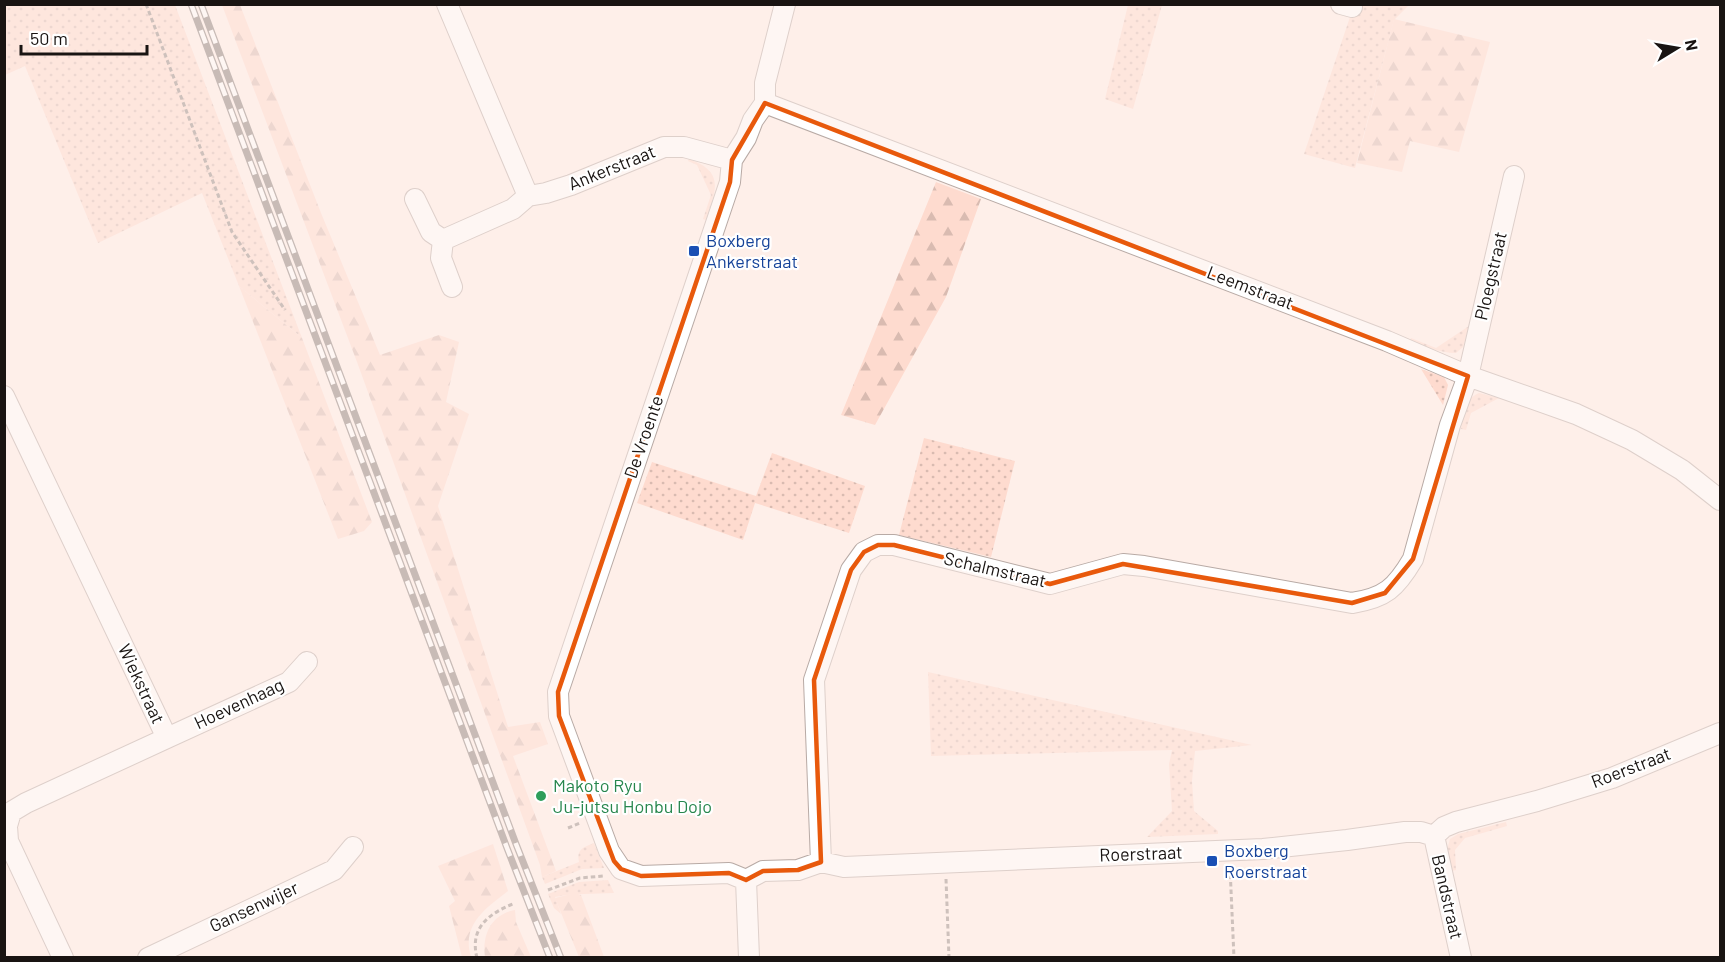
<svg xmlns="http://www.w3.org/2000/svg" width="1725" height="962" viewBox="0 0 1725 962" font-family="Barlow,sans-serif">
<defs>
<pattern id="grass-dots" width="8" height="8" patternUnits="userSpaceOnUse" patternTransform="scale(1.5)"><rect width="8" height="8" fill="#fedbcf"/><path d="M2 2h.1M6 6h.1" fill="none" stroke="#d9bbb1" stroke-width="1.8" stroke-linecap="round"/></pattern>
<pattern id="forest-firs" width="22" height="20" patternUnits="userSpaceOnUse" patternTransform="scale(1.5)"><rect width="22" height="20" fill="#fedbcf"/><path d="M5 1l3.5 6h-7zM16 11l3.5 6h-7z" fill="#d9bbb1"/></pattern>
</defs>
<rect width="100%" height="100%" fill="#feefe9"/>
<!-- grass -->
<path fill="url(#grass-dots)" d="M 5,5 L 175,5 L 302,338 L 239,286 L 202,193 L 98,243 L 25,66 L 5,75 Z
M 1128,5 L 1162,5 L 1133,109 L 1105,99 Z
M 1354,5 L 1409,5 L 1394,20 L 1355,168 L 1304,154 Z
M 689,159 C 725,172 716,190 706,220 L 703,219 L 711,195 L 697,165 L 688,161 Z
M 1469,326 L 1463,347 L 1456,353 C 1439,353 1425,345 1408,344 L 1411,338 L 1436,348 Z
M 1421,369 L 1444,377 L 1448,385 L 1443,405 Z
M 1479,393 L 1499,398 L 1471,413 L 1466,430 L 1461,429 C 1464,415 1464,399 1479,393 Z
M 924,438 L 1015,461 L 991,557 L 899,535 Z
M 772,453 L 865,486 L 849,533 L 755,503 L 743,540 L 637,503 L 652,462 L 756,496 Z
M 928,672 L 1252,745 L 1195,751 L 1192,781 L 1194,811 L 1218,831 L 1218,834 L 1147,837 L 1172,811 L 1169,764 L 1172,750 L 931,756 Z
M 1506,822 L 1507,826 L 1465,838 L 1455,850 L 1456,870 L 1452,871 L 1447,850 L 1450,839 L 1458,834 Z
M 594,843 L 604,868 L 582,869 L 545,884 L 542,877 L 579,862 C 576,849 584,847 594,843 Z
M 608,880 L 614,893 C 593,894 575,893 555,897 L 561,914 L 554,908 L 548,894 L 579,882 Z"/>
<!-- forest -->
<path fill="url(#forest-firs)" d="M 222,5 L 240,5 L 321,213 L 380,355 L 439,335 L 459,342 L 446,402 L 469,414 L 438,506 L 508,727 L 540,722 L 548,744 L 513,756 L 556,871 L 542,877 L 540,865 L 357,362 Z
M 1394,19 L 1490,42 L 1459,152 L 1410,141 L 1402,172 L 1357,163 Z
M 936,182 L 981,199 L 946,297 L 875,425 L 841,415 Z
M 239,286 L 302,338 L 372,522 L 364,531 L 338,539 Z
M 493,844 L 508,891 C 486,908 461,925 471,957 L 462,957 L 449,906 L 455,901 L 438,866 Z
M 575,893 L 581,895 L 604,957 L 579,957 L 555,898 Z
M 515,910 L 516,922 L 531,957 L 485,957 C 482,935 491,914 515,910 Z"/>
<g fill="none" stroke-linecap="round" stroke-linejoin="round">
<defs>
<path id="street" d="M 447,4 L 528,196
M 785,4 L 765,83 L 765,103 L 753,120 L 746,138 L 732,160 L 730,182 L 558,692 L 559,716 L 609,851 L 621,869 L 641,876 L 729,873 L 746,880 L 763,871 L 798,870 L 821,862 L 844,867 L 1263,849 L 1347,840 L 1405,832 L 1421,832 L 1434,836 L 1444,827 L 1456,822 L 1537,801 L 1612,778 L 1720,733
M 1341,4 L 1352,7
M 765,103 L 1387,341 L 1468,376 L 1576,414 L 1632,440 L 1682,470 L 1720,500
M 415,199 L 431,232 L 443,240 L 441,258 L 452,287
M 443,240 L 513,209 L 528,196 L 546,193 L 571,185 L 664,147 L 684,147 L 732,160
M 4,396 L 167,738 L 26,803 L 11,812 L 7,826 L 8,841 L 63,958
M 167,738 L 289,682 L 307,662
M 1434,836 L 1461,958
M 821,862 L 814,680 L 851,570 L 864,552 L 878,545 L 894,545 L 1050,584 L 1123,564 L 1144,566 L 1352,603 C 1385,598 1396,588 1413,559 L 1450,425 L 1468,376 L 1514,176
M 746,880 L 749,958
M 148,958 L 334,870 L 353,847"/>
</defs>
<!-- street casing -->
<use href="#street" stroke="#b8aaa5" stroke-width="22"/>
<!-- path -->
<path stroke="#948a85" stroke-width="3" stroke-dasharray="4.5 3" stroke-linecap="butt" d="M 146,4 L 232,232 L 285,310
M 568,828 L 580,823
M 1230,867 L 1234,958
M 946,879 L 949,958
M 548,890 L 580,878 L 604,876
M 477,958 C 469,927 490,913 515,903"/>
<!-- street -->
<use href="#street" stroke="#fff" stroke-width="20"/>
<defs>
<path id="rail" d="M 191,4 L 507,848 L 550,958
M 201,4 L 516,844 L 561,958"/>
</defs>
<!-- rail casing -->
<use href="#rail" stroke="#877d79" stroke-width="7"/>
<!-- rail -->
<use href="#rail" stroke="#fff" stroke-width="4.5" stroke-dasharray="14" stroke-linecap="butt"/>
</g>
<!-- marked area -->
<path d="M0 0H1725V962H0ZM 765,103 L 1468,376 L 1413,559 L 1385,593 L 1352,603 L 1123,564 L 1050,584 L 894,545 L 878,545 L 864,552 L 851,570 L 814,680 L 821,862 L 798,870 L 763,871 L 746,880 L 729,873 L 641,876 L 621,869 L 614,861 L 559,716 L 558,692 L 730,182 L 732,160 Z" fill="#feefe9" fill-opacity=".55" fill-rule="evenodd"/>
<path fill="none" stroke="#e8590c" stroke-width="4.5" stroke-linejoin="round" d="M 765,103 L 1468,376 L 1413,559 L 1385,593 L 1352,603 L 1123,564 L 1050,584 L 894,545 L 878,545 L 864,552 L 851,570 L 814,680 L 821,862 L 798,870 L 763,871 L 746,880 L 729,873 L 641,876 L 621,869 L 614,861 L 559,716 L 558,692 L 730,182 L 732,160 Z"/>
<!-- markers -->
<g fill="#1a4fb4" stroke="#fff" stroke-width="2">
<rect x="688" y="245" width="12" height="12" rx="3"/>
<rect x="1206" y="855" width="12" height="12" rx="3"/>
</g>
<circle fill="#2e9e5b" stroke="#fff" stroke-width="2" cx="541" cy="796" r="6"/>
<g text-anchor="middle" stroke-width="4.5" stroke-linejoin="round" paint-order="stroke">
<!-- street labels -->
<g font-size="18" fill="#191412" stroke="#fff">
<text transform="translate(612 168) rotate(-22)" y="6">Ankerstraat</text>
<text transform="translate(1491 276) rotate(-77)" y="6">Ploegstraat</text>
<text transform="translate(1250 288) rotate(21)" y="6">Leemstraat</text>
<text transform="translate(644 437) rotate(-71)" y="6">De Vroente</text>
<text transform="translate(995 570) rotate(13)" y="6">Schalmstraat</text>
<text transform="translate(141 684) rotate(65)" y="6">Wiekstraat</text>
<text transform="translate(239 704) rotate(-25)" y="6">Hoevenhaag</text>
<text transform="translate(1631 768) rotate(-21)" y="6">Roerstraat</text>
<text transform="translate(1141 854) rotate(-2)" y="6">Roerstraat</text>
<text transform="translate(1447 897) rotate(77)" y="6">Bandstraat</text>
<text transform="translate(254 907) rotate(-25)" y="6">Gansenwijer</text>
</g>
<!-- transit labels -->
<g font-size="18" fill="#164399" stroke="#fff" text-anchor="start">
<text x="706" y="247">Boxberg<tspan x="706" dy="21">Ankerstraat</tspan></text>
<text x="1224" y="857">Boxberg<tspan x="1224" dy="21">Roerstraat</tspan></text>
</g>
<!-- leisure labels -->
<g font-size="18" fill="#27864d" stroke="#fff" text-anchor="start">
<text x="553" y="792">Makoto Ryu<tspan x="553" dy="21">Ju-jutsu Honbu Dojo</tspan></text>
</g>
</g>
<!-- border -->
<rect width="1725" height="962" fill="none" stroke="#191412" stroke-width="12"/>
<!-- north arrow -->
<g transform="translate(1677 48) rotate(79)" stroke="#ffffff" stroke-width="4.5" paint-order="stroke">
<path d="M0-4.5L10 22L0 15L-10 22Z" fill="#191412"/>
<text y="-9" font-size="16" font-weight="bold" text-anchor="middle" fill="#191412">N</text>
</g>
<!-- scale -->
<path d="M21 45v9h126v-9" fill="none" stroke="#191412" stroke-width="3"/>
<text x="30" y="45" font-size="18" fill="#191412" stroke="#ffffff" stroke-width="4.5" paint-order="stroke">50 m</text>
</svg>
